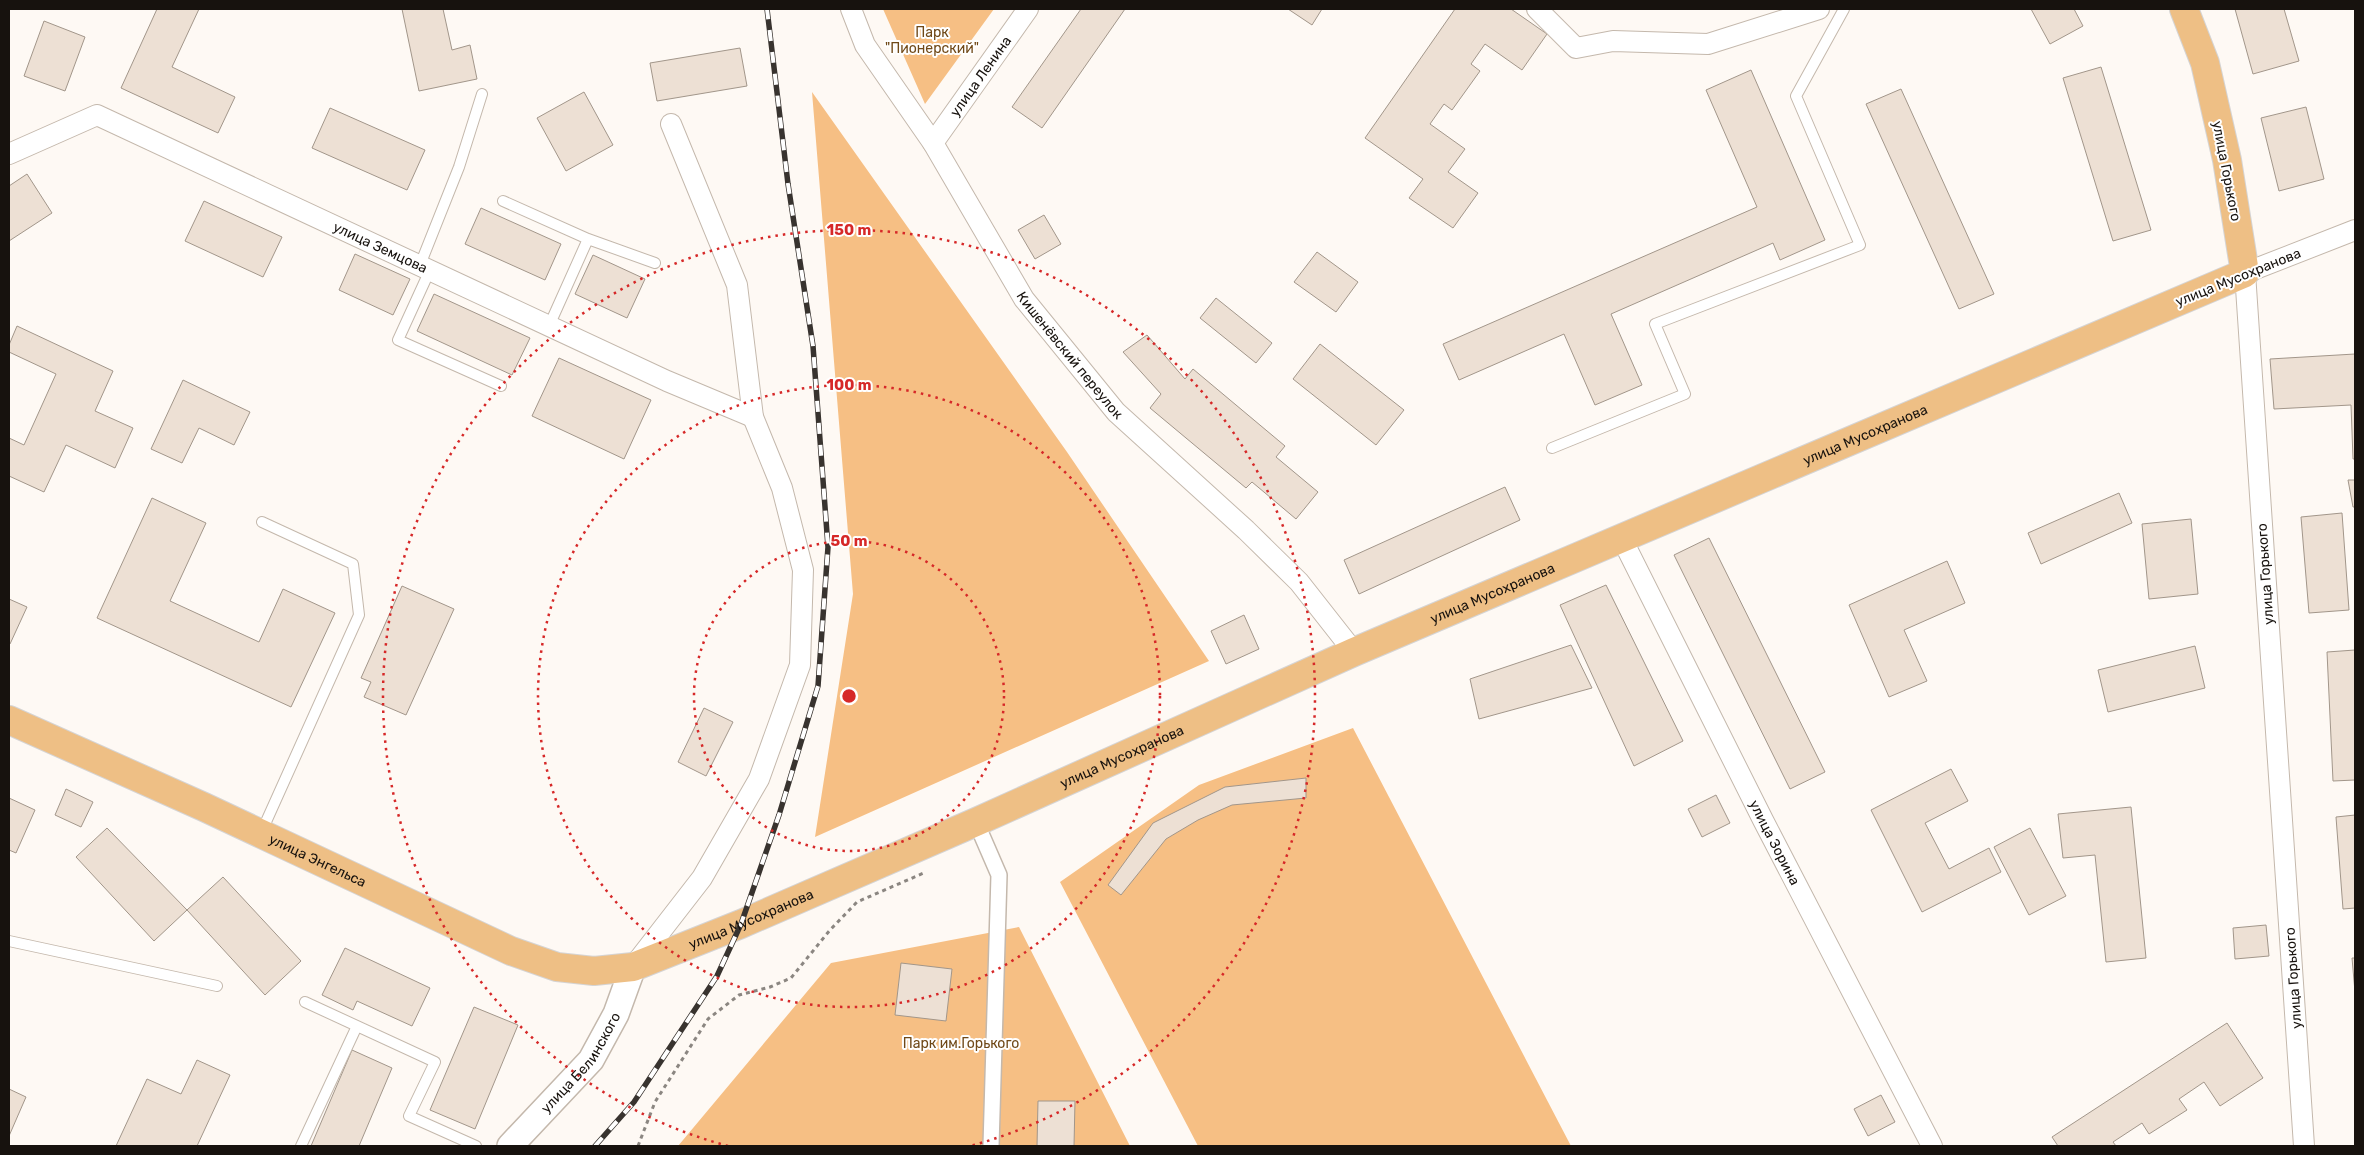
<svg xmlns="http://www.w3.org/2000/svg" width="2364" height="1155" viewBox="0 0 2364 1155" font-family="Rubik,sans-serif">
<rect width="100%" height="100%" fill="#fef9f4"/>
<!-- green -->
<path fill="#f6bf84" d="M 883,9 L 994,9 L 925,104 Z
M 812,92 L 1067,452 L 1209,661 L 815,837 L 853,594 Z
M 1353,728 L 1571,1146 L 1198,1146 L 1060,882 L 1199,785 Z
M 1019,927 L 1130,1146 L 678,1146 L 831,963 Z"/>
<!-- building -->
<path fill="#ede0d4" stroke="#a2968a" d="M 157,9 L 199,9 L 172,67 L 235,97 L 218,133 L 121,88 Z
M 402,9 L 443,9 L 452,50 L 470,45 L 477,79 L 419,91 Z
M 1081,9 L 1125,9 L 1042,128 L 1012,107 Z
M 1288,9 L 1322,9 L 1312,25 Z
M 1455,9 L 1511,9 L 1547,34 L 1522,70 L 1485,44 L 1471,64 L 1480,71 L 1452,110 L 1444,104 L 1430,124 L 1465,149 L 1448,172 L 1478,193 L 1453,228 L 1409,198 L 1423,179 L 1365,138 Z
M 2031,9 L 2074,9 L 2083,26 L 2050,44 Z
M 2235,9 L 2284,9 L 2299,61 L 2253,74 Z
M 44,21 L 85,37 L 65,91 L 24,76 Z
M 740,48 L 747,86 L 657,101 L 650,63 Z
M 2101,67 L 2151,230 L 2113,241 L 2063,78 Z
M 1751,70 L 1825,240 L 1780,260 L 1773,243 L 1611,314 L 1642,385 L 1595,405 L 1564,334 L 1459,380 L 1443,344 L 1757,207 L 1706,90 Z
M 1901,89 L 1994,294 L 1959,309 L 1866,104 Z
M 584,92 L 613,145 L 566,171 L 537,118 Z
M 2306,107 L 2324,179 L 2279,191 L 2261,118 Z
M 330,108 L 425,150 L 407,190 L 312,148 Z
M 27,174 L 52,213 L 9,241 L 9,186 Z
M 204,201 L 282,237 L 263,277 L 185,241 Z
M 481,208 L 561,244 L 545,280 L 465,244 Z
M 1044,215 L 1061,244 L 1035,259 L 1018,230 Z
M 1317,252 L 1358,282 L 1336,312 L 1294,282 Z
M 355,254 L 410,279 L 393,315 L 339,290 Z
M 593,255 L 645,279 L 627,318 L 575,294 Z
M 434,294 L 530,338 L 512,375 L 417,331 Z
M 1216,298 L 1272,343 L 1256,363 L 1200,318 Z
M 17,326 L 113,371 L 95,411 L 133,428 L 115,468 L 66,445 L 44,492 L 9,476 L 9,438 L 24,445 L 56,374 L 9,352 L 9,345 Z
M 1147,335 L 1185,379 L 1193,369 L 1285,446 L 1276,457 L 1318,492 L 1296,519 L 1252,482 L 1246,488 L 1150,408 L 1161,394 L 1123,352 Z
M 1320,344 L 1404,410 L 1376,445 L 1293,379 Z
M 2355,354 L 2355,459 L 2353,459 L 2351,405 L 2274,409 L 2270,359 Z
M 559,358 L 651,400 L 624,459 L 532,416 Z
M 183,380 L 250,412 L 234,445 L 199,428 L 182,463 L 151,449 Z
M 2348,480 L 2355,480 L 2355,507 L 2353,507 Z
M 1505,487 L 1520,520 L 1359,594 L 1344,560 Z
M 2119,493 L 2132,523 L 2041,564 L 2028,533 Z
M 152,498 L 206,523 L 170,601 L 259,642 L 283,589 L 335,613 L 291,707 L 97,618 Z
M 2342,513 L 2349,610 L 2309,613 L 2301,517 Z
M 2191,519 L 2198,594 L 2149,599 L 2142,524 Z
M 1709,538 L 1825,772 L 1790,789 L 1674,555 Z
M 1947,561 L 1965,603 L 1904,630 L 1927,681 L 1889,697 L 1849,605 Z
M 1606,585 L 1683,741 L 1634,766 L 1560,605 Z
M 402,586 L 454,609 L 406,715 L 364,697 L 371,682 L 361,678 Z
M 9,599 L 27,607 L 10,644 L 9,644 Z
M 1244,615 L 1259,649 L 1226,664 L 1211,631 Z
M 1571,645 L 1592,688 L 1479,719 L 1470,679 Z
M 2195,646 L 2205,688 L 2108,712 L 2098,670 Z
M 2355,650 L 2355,780 L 2333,781 L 2327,652 Z
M 704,708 L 733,722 L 706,776 L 678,762 Z
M 1951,769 L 1968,801 L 1925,823 L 1949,869 L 1989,848 L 2001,872 L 1922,912 L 1871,810 Z
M 1306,778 L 1306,798 L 1232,805 L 1198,820 L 1166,839 L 1121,895 L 1108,885 L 1153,823 L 1225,787 Z
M 66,789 L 93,802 L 81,827 L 55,815 Z
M 1716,795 L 1730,823 L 1702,837 L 1688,809 Z
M 9,798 L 35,810 L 16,853 L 9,850 Z
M 2131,807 L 2146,958 L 2106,962 L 2095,855 L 2063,858 L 2058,814 Z
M 2355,815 L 2355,908 L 2343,909 L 2336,817 Z
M 107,828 L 187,910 L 154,941 L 76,857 Z
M 2030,828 L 2066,896 L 2029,915 L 1994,847 Z
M 223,877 L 301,961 L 265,995 L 187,910 Z
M 2266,925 L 2269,956 L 2235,959 L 2233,928 Z
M 345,948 L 430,988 L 412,1026 L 357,1001 L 353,1010 L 322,995 Z
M 2352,958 L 2355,958 L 2355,992 Z
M 901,963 L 952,969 L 946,1021 L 895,1015 Z
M 474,1007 L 518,1025 L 475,1129 L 430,1110 Z
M 2227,1023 L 2263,1078 L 2220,1106 L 2204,1082 L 2179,1099 L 2187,1110 L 2149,1134 L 2142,1123 L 2113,1142 L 2116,1146 L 2058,1146 L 2052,1137 Z
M 352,1050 L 392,1068 L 359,1146 L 311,1146 Z
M 197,1060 L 230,1075 L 197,1146 L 116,1146 L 147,1079 L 181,1094 Z
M 9,1089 L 26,1097 L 9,1136 Z
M 1881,1095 L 1895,1122 L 1868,1136 L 1854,1109 Z
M 1038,1101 L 1075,1101 L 1074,1146 L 1037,1146 Z"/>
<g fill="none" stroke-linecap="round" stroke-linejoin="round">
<defs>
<path id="service" d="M 503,201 L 588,239 L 655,263
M 420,265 L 459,167 L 482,94
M 430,270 L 398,340 L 501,386
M 549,326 L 588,239
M 1552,448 L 1685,394 L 1655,324 L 1860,245 L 1796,96 L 1844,9
M 261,833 L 359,615 L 353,564 L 262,522
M 9,941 L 217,986
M 305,1002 L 435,1062 L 409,1116 L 476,1146
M 301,1146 L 357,1026"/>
<path id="pedestrian" d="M 976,822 L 999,875 L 991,1146"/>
<g id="minor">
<path id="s1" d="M 851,9 L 865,45 L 933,143 L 1024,299 L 1116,412 L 1246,530 L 1299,582 L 1354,652"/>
<path d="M 1537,9 L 1576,48 L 1613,41 L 1708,44 L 1819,9"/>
<path id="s2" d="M 933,143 L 1028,9"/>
<path id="s3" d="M 9,154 L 97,115 L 667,381 L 753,417"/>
<path id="s4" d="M 1621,537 L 1763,820 L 1932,1146"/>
<path d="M 633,967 L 702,878 L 759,779 L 800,665 L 803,570 L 782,488 L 753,417 L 737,285 L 671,124"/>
<path d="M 2304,1146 L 2245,273 L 2355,230"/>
</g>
<g id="tertiary">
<path id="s5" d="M 510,1146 L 591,1060 L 616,1014 L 633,967"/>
</g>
<g id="primary">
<path id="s6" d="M 9,720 L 204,807 L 511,951 L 557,967 L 594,971 L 633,967 L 741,924 L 976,822 L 1354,652 L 2245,273 L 2227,160 L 2205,63 L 2184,9"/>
</g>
</defs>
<!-- service casing -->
<use href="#service" stroke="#c4b8ac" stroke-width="12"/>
<!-- pedestrian casing -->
<use href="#pedestrian" stroke="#c4b8ac" stroke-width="18"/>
<!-- minor casing -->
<use href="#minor" stroke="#c4b8ac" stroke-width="22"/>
<!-- tertiary casing -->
<use href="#tertiary" stroke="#c4b8ac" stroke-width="28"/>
<!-- primary casing -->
<use href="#primary" stroke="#d5d4d4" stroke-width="30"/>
<!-- path -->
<path stroke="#8b8681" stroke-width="3" stroke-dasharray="4 4" stroke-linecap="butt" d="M 638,1146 L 655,1102 L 708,1019 L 739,995 L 770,987 L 791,978 L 830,930 L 857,902 L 926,872"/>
<!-- service -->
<use href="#service" stroke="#fff" stroke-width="10"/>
<!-- pedestrian -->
<use href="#pedestrian" stroke="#fff" stroke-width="15"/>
<!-- minor -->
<use href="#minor" stroke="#fff" stroke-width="20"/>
<!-- tertiary -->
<use href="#tertiary" stroke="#fff" stroke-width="25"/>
<!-- primary -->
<use href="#primary" stroke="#eebf85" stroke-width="28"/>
<defs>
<path id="rail" d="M 595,1146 L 634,1102 L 717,976 L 741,924 L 779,815 L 818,686 L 828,547 L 813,346 L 788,184 L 767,9"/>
</defs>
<!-- rail casing -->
<use href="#rail" stroke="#38332f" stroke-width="5.5"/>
<!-- rail -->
<use href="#rail" stroke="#fff" stroke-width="4" stroke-dasharray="11" stroke-linecap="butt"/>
</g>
<!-- distance rings -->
<g fill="none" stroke="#d62828" stroke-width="2.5" stroke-dasharray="2.5 5">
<circle cx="849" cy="696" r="155"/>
<circle cx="849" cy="696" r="311"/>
<path d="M728 1146A466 466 0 1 1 970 1146"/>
</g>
<g text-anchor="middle" stroke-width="4" stroke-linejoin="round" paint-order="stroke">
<!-- park labels -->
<g font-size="14" fill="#704918" stroke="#fff">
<text x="932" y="37">Парк<tspan x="932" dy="16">"Пионерский"</tspan></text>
<text x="961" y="1048">Парк им.Горького</text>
</g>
<!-- street labels -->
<g font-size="14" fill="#17120e" stroke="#fff">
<text dy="5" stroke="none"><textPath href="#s2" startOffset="82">улица Ленина</textPath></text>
<text transform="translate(2227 171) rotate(79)" y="5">улица Горького</text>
<text dy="5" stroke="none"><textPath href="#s3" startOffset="409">улица Земцова</textPath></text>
<text transform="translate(2238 277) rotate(-22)" y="5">улица Мусохранова</text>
<text dy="5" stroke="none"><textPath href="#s1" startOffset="411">Кишенёвский переулок</textPath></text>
<text dy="5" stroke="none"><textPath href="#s6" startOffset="2020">улица Мусохранова</textPath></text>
<text transform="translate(2265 574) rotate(-94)" y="5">улица Горького</text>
<text dy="5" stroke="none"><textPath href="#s6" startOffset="1615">улица Мусохранова</textPath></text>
<text dy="5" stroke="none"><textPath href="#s6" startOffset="1210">улица Мусохранова</textPath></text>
<text dy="5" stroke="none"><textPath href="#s4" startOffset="342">улица Зорина</textPath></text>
<text dy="5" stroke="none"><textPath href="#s6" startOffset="339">улица Энгельса</textPath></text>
<text dy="5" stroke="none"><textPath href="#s6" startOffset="805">улица Мусохранова</textPath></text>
<text transform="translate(2293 978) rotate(-94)" y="5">улица Горького</text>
<text dy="5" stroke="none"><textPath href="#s5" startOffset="110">улица Белинского</textPath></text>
</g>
</g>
<circle cx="849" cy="696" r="8" fill="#d62828" stroke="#fff" stroke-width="2.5"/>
<g font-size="15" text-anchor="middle" font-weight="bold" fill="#d62828" stroke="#fff" stroke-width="4" stroke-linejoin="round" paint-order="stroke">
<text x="849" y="235">150 m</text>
<text x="849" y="390">100 m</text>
<text x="849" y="546">50 m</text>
</g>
<!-- border -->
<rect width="2364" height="1155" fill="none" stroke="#17120e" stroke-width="20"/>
</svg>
